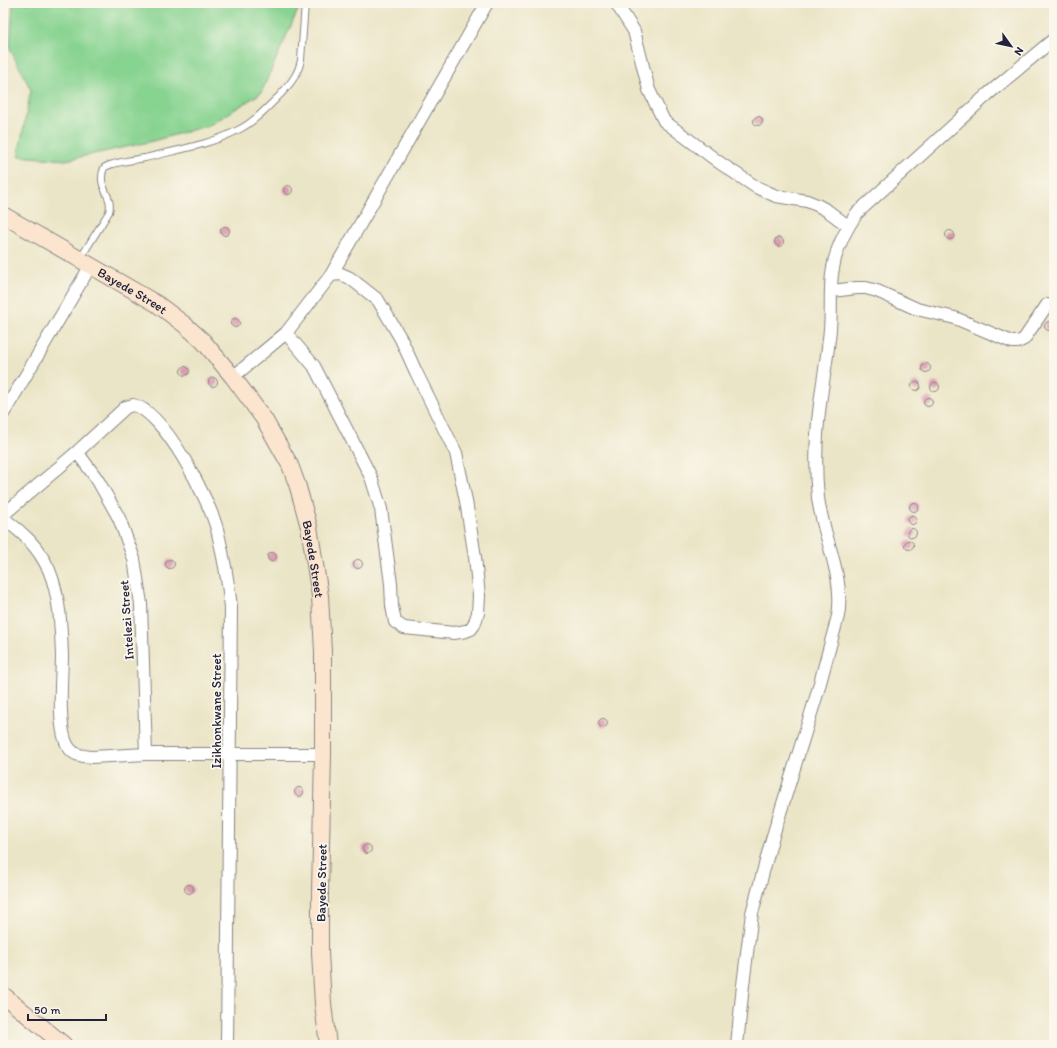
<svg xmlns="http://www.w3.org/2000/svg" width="1057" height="1048" viewBox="0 0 1057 1048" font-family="Itim,sans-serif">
<rect width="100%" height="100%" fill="#fbf7ec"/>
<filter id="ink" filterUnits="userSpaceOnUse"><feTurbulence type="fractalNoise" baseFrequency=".025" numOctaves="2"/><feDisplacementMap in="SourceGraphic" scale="8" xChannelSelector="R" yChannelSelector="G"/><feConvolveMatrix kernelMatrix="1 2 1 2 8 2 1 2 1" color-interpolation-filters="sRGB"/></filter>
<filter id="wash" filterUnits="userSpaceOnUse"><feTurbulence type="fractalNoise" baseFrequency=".012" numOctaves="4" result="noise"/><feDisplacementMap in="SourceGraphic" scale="16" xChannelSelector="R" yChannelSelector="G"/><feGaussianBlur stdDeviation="0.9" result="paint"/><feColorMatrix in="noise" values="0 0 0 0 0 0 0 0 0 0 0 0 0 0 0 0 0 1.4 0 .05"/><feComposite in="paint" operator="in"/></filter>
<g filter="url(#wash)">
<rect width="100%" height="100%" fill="#ebe5c7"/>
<!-- green -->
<path fill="#87d390" stroke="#547a66" d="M 13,3 L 301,3 L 261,93 L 210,125 L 149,142 L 66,160 L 18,156 L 31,90 L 10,49 Z"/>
<g id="blocks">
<!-- building -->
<path fill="#dd9ab0" d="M753.5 121a4.5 4.5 0 1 1 9 0a4.5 4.5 0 1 1-9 0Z
M283.5 190a4.5 4.5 0 1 1 9 0a4.5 4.5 0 1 1-9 0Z
M220.5 231a4.5 4.5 0 1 1 9 0a4.5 4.5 0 1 1-9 0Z
M945.5 235a4.5 4.5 0 1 1 9 0a4.5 4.5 0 1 1-9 0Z
M774.5 242a4.5 4.5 0 1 1 9 0a4.5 4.5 0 1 1-9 0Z
M230.5 323a4.5 4.5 0 1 1 9 0a4.5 4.5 0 1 1-9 0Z
M1044.5 326a4.5 4.5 0 1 1 9 0a4.5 4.5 0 1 1-9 0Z
M921.5 368a4.5 4.5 0 1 1 9 0a4.5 4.5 0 1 1-9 0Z
M180.5 371a4.5 4.5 0 1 1 9 0a4.5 4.5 0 1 1-9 0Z
M208.5 382a4.5 4.5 0 1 1 9 0a4.5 4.5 0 1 1-9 0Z
M911.5 386a4.5 4.5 0 1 1 9 0a4.5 4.5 0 1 1-9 0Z
M930.5 387a4.5 4.5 0 1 1 9 0a4.5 4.5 0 1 1-9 0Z
M923.5 402a4.5 4.5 0 1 1 9 0a4.5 4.5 0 1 1-9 0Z
M909.5 507a4.5 4.5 0 1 1 9 0a4.5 4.5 0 1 1-9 0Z
M907.5 520a4.5 4.5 0 1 1 9 0a4.5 4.5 0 1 1-9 0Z
M907.5 533a4.5 4.5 0 1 1 9 0a4.5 4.5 0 1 1-9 0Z
M904.5 545a4.5 4.5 0 1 1 9 0a4.5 4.5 0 1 1-9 0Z
M267.5 557a4.5 4.5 0 1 1 9 0a4.5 4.5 0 1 1-9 0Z
M165.5 564a4.5 4.5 0 1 1 9 0a4.5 4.5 0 1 1-9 0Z
M353.5 564a4.5 4.5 0 1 1 9 0a4.5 4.5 0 1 1-9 0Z
M598.5 723a4.5 4.5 0 1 1 9 0a4.5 4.5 0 1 1-9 0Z
M294.5 792a4.5 4.5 0 1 1 9 0a4.5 4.5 0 1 1-9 0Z
M362.5 849a4.5 4.5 0 1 1 9 0a4.5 4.5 0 1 1-9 0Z
M184.5 889a4.5 4.5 0 1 1 9 0a4.5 4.5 0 1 1-9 0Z
M 699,1041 L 701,1042 L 703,1045 L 694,1045 Z"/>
</g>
</g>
<g filter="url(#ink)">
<use href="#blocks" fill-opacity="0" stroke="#868481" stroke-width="1"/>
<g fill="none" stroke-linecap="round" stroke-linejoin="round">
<defs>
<path id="lane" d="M 80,259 L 109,212 C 114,195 96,188 104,168 C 111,162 135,160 145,158 C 176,150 210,145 238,130 C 254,122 267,108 280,95 C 290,84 298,75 301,60 L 305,3"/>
<path id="street" d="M 616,3 L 634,31 L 649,90 L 664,121 L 720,163 L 756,187 L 776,196 L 807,201 L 817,205 L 828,211 L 848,226
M 331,275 L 487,3
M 832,291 L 857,288 L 866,288 L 877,291 L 917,309 L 955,318 L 1012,342 L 1018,342 L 1024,339 L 1047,305
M 233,377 L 286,333 L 331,275 L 341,274 L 350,278 L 378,300 L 401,339 L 416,372 L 456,453 L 466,501 L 475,557 L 479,596 L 478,613 L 474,625 L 471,629 L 466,631 L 454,633 L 404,628 L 395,622 L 392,606 L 391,584 L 381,509 L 371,477 L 314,366 L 286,333
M 3,414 L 91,265
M 77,452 L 97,479 L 119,518 L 134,559 L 141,604 L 146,754
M 3,515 L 77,452 L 126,407 L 133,405 C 164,411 209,500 217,529 C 223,554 228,581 231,607 L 227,1045
M 3,518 C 23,533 38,546 49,570 C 60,596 61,628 62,656 C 62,677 56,734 70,749 C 75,756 84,756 92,757 L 146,754 L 323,754
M 737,1045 L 743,985 L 752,913 L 772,839 L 817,694 L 838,616 C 845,577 823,537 818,498 C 815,467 816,434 820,404 C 823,379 828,354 830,329 C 832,309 829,287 833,268 C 836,248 846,229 857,213 L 988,94 L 1054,39"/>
<g id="secondary">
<path id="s1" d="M 3,215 L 157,304 L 185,325 L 203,341 L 233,377 L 264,419 L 290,465 L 298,487 L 309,527 L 320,596 L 323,652 L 323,754 L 320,893 L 320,953 L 323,1004 L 328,1045"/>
<path d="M 3,995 L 64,1045"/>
</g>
</defs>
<!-- lane casing -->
<use href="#lane" stroke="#868481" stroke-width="8"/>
<!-- street casing -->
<use href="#street" stroke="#868481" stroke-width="14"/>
<!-- secondary casing -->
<use href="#secondary" stroke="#868481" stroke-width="18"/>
<!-- lane -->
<use href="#lane" stroke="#fff" stroke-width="6"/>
<!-- street -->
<use href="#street" stroke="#fff" stroke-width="12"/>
<!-- secondary -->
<use href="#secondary" stroke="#fbe5cf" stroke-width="16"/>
</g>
</g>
<g text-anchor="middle" stroke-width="3.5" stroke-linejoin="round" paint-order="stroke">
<!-- street labels -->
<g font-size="13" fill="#22223b" stroke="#fbf7ec">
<text dy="5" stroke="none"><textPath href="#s1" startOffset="150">Bayede Street</textPath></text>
<text dy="5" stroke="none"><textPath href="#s1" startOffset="486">Bayede Street</textPath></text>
<text transform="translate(126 620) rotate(-94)" y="5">Intelezi Street</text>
<text transform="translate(216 711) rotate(-90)" y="5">Izikhonkwane Street</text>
<text transform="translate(321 883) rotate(-89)" y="5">Bayede Street</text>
</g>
</g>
<!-- margin -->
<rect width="1057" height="1048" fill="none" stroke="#fbf7ec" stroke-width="16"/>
<!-- north arrow -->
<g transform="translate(1011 46) rotate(123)" stroke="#fbf7ec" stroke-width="3" paint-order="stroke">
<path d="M0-3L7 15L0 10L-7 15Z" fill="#22223b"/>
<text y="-6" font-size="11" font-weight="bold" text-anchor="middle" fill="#22223b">N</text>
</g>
<!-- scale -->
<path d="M28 1014v6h78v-6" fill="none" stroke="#22223b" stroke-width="2"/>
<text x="34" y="1014" font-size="12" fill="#22223b" stroke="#fbf7ec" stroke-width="3" paint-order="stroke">50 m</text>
</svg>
